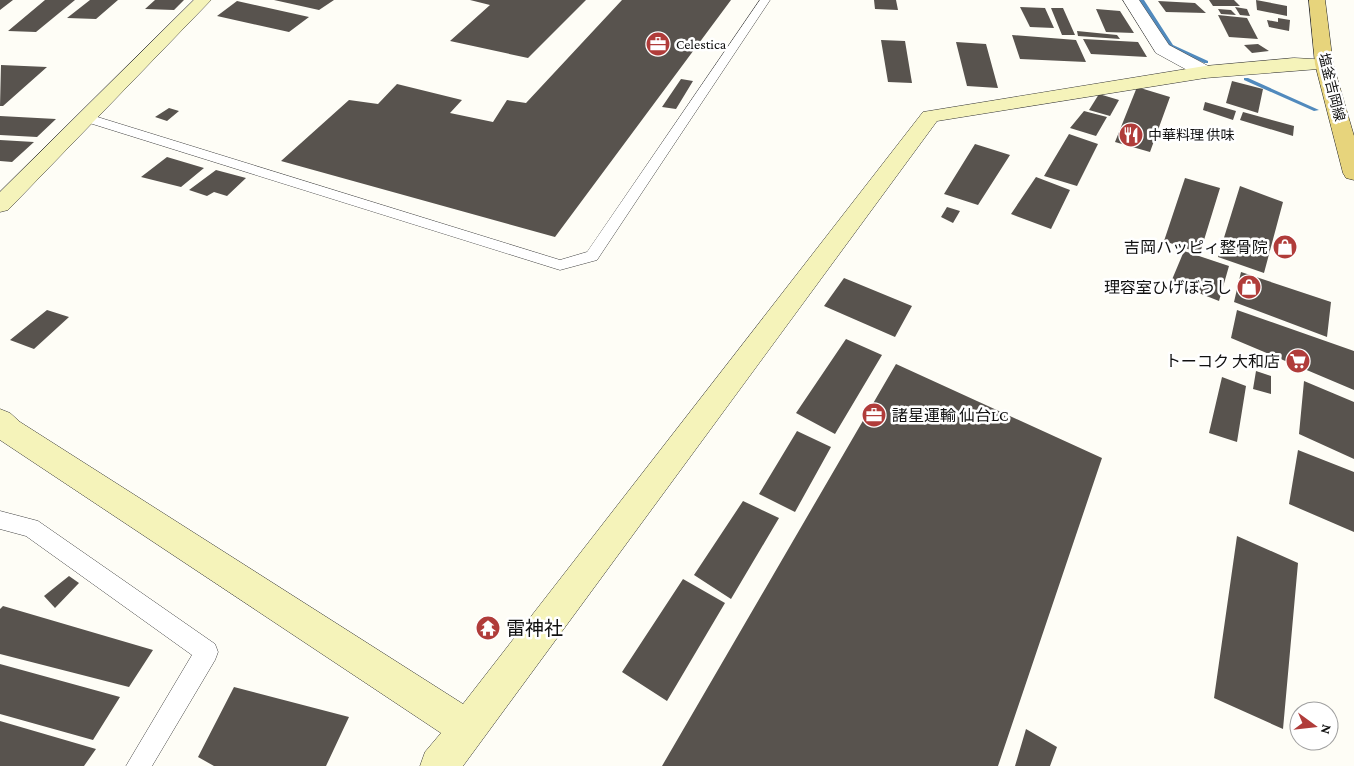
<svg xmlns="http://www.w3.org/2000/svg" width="1354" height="766" viewBox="0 0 1354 766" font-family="'Crimson Pro','Noto Sans JP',serif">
<rect width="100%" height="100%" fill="#fefdf6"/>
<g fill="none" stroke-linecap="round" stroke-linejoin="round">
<!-- stream -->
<path fill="#518abd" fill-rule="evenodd" d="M 1138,0 L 1144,0 L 1173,45 L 1208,61 L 1208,63 L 1204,63 L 1169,47 Z
M 1244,78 L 1248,78 L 1319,110 L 1314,111 L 1244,80 Z"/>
</g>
<!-- building -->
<path fill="#58534e" d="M 0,0 L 13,0 L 0,10 Z
M 45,0 L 75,0 L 36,32 L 8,31 Z
M 90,0 L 118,0 L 96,19 L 67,18 Z
M 155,0 L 184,0 L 174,10 L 145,9 Z
M 274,0 L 334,0 L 319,10 Z
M 470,0 L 586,0 L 528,58 L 450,41 L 490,5 Z
M 622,0 L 731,0 L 555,237 L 281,161 L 349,100 L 378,104 L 397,84 L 462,100 L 450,113 L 493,122 L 507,100 L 526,103 Z
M 874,0 L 896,0 L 898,10 L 875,9 Z
M 1209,0 L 1234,0 L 1240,6 L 1213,6 Z
M 1256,0 L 1287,6 L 1287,16 L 1257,10 Z
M 237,1 L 309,17 L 289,32 L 217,16 Z
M 1158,1 L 1195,3 L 1206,13 L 1166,12 Z
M 1020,7 L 1045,8 L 1054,28 L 1030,27 Z
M 1235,7 L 1247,9 L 1250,16 L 1240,15 Z
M 1051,8 L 1063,8 L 1075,35 L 1062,35 Z
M 1096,9 L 1120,11 L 1134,33 L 1106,32 Z
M 1218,9 L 1231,10 L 1236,15 L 1221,14 Z
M 1218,15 L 1247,18 L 1258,39 L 1229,37 Z
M 1278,18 L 1290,20 L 1289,31 L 1269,27 L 1267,20 L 1278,22 Z
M 1077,31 L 1117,35 L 1120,39 L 1078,36 Z
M 1012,35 L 1076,40 L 1086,62 L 1020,59 Z
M 1083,39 L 1138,42 L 1147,57 L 1091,54 Z
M 881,40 L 905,41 L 912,83 L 888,82 Z
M 956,42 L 986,44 L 998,88 L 967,86 Z
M 1258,44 L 1269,51 L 1252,53 L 1244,45 Z
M 1,65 L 47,67 L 3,106 L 0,106 Z
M 681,79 L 693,81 L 676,109 L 662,107 Z
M 1232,81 L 1263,89 L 1258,113 L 1226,103 Z
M 1137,87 L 1170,97 L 1150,152 L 1115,142 Z
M 1099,94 L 1119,100 L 1110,116 L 1089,110 Z
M 1205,102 L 1236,111 L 1233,120 L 1203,110 Z
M 169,108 L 179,111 L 167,121 L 155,117 Z
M 1084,111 L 1107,117 L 1096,136 L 1070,128 Z
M 1243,112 L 1294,126 L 1293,136 L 1240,120 Z
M 0,116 L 56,119 L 37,137 L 0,135 Z
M 1069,134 L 1098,144 L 1077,186 L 1044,176 Z
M 0,140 L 34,142 L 12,162 L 0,161 Z
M 975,144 L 1010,155 L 978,205 L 944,194 Z
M 167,157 L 204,168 L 181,187 L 141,177 Z
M 216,170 L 246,178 L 227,196 L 214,192 L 207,196 L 189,190 Z
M 1036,177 L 1070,190 L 1051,229 L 1011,214 Z
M 1185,178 L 1220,188 L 1200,253 L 1164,241 Z
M 1240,186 L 1283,202 L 1264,273 L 1218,257 Z
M 947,207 L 960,211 L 953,223 L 941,217 Z
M 1184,251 L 1229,266 L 1219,301 L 1171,282 Z
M 1241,272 L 1331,302 L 1327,337 L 1234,302 Z
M 844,278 L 912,306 L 895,337 L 824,306 Z
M 47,310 L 69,317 L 34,349 L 10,340 Z
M 1237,310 L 1354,351 L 1354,390 L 1231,338 Z
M 846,339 L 882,355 L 835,434 L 796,413 Z
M 896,364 L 1102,458 L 998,766 L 662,766 Z
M 1256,371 L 1271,376 L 1271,394 L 1253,389 Z
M 1222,377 L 1246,386 L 1237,442 L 1209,433 Z
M 1304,381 L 1354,402 L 1354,459 L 1299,434 Z
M 797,431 L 831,447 L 795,512 L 759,494 Z
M 1298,450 L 1354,472 L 1354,532 L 1289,504 Z
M 743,501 L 779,518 L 731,599 L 694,575 Z
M 1237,536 L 1298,563 L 1283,729 L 1214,698 Z
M 69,576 L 79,583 L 55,608 L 44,596 Z
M 683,579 L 725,603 L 667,701 L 622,672 Z
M 3,606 L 153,650 L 129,687 L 0,654 L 0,609 Z
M 0,664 L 120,697 L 93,740 L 0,714 Z
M 234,687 L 349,717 L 326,766 L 214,766 L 198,757 Z
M 0,721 L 96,749 L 84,766 L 0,766 Z
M 1026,729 L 1057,747 L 1050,766 L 1015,766 Z"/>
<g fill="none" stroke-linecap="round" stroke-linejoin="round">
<defs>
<path id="lane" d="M 760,0 L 770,0 L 597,260 L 560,270 L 83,121 L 81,118 L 83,115 L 91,115 L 560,260 L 587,252 Z
M 0,511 L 38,521 L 215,644 L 218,652 L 215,660 L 152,766 L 126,766 L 192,655 L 26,536 L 0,529 Z"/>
<path id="street" d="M 1123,0 L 1139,0 L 1169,45 L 1212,68 L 1214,72 L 1212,76 L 1205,78 L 1198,76 L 1156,53 Z"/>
<path id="secondary" d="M 194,0 L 211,0 L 8,210 L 0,212 L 0,192 Z
M 1294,58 L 1331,60 L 1333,64 L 1331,68 L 1205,78 L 937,121 L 463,766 L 420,766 L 425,752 L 441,733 L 0,440 L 0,409 L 10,413 L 20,422 L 463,704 L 923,112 L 1205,66 Z"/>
<path id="primary" d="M 1309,0 L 1325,0 L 1333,64 L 1354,136 L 1354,180 L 1346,178 L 1343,173 L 1315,64 Z"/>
</defs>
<!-- lane casing -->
<use href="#lane" stroke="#444" stroke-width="1"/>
<!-- street casing -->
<use href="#street" stroke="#444" stroke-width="1"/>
<!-- secondary casing -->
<use href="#secondary" stroke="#333" stroke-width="1"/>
<!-- primary casing -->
<use href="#primary" stroke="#222" stroke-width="1"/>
<!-- lane -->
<use href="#lane" fill="#fff" fill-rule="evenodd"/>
<!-- street -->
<use href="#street" fill="#fff" fill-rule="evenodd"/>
<!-- secondary -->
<use href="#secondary" fill="#f5f3ba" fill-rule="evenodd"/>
<!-- primary -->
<use href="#primary" fill="#e7d47c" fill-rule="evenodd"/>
</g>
<!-- icons -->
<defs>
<symbol id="office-disc" viewBox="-11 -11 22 22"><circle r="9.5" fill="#b03c3a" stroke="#fff"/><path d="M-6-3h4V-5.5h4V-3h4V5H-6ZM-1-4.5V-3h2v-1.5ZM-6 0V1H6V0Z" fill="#fff"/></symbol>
<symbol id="restaurant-disc" viewBox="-11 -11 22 22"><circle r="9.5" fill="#b03c3a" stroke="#fff"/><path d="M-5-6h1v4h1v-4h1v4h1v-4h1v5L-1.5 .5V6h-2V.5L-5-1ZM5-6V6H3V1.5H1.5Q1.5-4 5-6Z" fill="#fff"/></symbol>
<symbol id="shop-disc" viewBox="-11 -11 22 22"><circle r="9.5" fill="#b03c3a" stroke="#fff"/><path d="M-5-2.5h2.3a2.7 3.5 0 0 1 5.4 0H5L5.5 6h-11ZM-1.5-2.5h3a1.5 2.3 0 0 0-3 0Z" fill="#fff"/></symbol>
<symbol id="supermarket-disc" viewBox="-11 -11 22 22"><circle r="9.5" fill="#b03c3a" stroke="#fff"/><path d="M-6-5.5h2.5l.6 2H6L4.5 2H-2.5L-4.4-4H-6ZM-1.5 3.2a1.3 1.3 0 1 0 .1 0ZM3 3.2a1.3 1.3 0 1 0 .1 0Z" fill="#fff"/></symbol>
<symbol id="temple-disc" viewBox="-11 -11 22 22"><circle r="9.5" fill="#b03c3a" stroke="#fff"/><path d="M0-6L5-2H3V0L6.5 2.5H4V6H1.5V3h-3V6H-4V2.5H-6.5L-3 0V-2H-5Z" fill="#fff"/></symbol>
</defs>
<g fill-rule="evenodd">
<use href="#office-disc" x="644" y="30" width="28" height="28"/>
<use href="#restaurant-disc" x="1117" y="121" width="28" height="28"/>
<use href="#shop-disc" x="1271" y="233" width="28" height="28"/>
<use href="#shop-disc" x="1235" y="273" width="28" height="28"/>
<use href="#supermarket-disc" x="1284" y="347" width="28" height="28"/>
<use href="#office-disc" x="860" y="401" width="28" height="28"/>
<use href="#temple-disc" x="474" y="614" width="28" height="28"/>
</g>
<g text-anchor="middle" stroke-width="5" stroke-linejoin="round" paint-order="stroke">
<!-- far-poi labels -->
<g font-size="14" fill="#111" stroke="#fff" text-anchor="start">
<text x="676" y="49">Celestica</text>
<text x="1148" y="140">中華料理 供味</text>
</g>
<!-- far-street labels -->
<g font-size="14" fill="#111" stroke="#fff">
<text transform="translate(1332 87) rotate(76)" y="5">塩釜吉岡線</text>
</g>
<!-- poi labels -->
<g font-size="16" fill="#111" stroke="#fff" text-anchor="end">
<text x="1268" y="253">吉岡ハッピィ整骨院</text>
<text x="1232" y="293">理容室ひげぼうし</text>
<text x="1280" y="367">トーコク 大和店</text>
<text x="892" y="421" text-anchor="start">諸星運輸 仙台LC</text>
</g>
<!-- near-poi labels -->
<g font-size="19" fill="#111" stroke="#fff" text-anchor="start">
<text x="506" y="635">雷神社</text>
</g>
</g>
<!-- north arrow -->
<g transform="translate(1314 726) rotate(105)"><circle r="24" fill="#ffffff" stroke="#a0a0a0"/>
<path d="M0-4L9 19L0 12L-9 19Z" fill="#b03c3a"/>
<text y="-8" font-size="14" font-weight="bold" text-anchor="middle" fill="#111111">N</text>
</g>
</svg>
